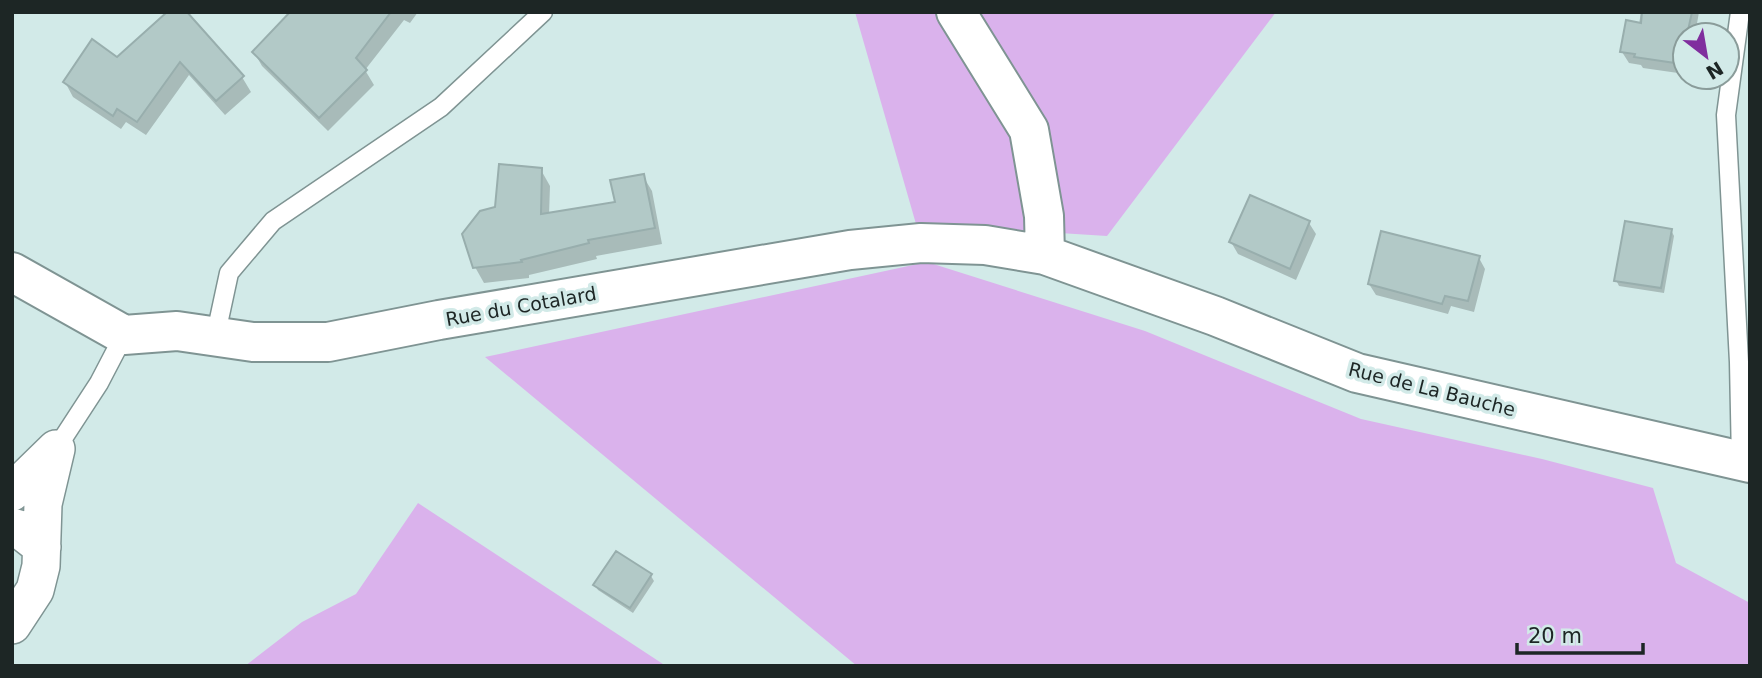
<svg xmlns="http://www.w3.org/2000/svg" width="1762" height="678" viewBox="0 0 1762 678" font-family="'DejaVu Sans',sans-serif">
<rect width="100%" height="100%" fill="#d2eae8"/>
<!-- green -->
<path fill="#dab2ec" d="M 855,12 L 1276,12 L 1107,236 L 916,224 Z
M 927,262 L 1145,331 L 1361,419 L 1542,459 L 1653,488 L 1676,563 L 1750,603 L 1750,666 L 857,666 L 485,357 Z
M 418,503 L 666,666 L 245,666 L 302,622 L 356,594 Z"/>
<!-- shadow -->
<path fill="#0003" d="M 169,12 L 242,77 L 251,92 L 225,115 L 189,75 L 146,135 L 126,122 L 121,129 L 73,97 L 65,82 L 117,59 Z
M 293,12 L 418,12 L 410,23 L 404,20 L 365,70 L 374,85 L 328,131 L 262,66 L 254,52 Z
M 1641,12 L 1699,12 L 1695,35 L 1685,35 L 1685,74 L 1643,68 L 1641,65 L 1629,63 L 1622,52 L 1639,24 Z
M 541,170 L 550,186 L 549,215 L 617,204 L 643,176 L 652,191 L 662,244 L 596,256 L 597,259 L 529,275 L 529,278 L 484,283 L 475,267 L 497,208 Z
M 1309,223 L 1316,234 L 1296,280 L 1238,254 L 1231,242 Z
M 1671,230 L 1674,236 L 1664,293 L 1619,286 L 1616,280 Z
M 1479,258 L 1485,269 L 1474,312 L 1451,306 L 1448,314 L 1376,295 L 1369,284 Z
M 617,553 L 651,576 L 654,581 L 633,613 L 598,590 L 595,585 Z"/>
<!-- building -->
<path fill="#b2c9c7" stroke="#98aead" stroke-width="2" d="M 167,12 L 187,12 L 244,76 L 216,101 L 180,62 L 137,122 L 117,109 L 113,116 L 63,82 L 92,39 L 117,57 Z
M 290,12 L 391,12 L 356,58 L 367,70 L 319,118 L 252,52 Z
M 1642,12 L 1692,12 L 1687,35 L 1685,35 L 1682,64 L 1634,57 L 1635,54 L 1620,52 L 1626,20 L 1641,23 Z
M 499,164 L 542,168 L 541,214 L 615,202 L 610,180 L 644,174 L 655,228 L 588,240 L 589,243 L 521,260 L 522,262 L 473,268 L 462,234 L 480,211 L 495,207 Z
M 1250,195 L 1310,221 L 1290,269 L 1229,242 Z
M 1625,221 L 1672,229 L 1661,288 L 1614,281 Z
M 1381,231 L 1480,256 L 1468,301 L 1445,296 L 1442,304 L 1368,284 Z
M 616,551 L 652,574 L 630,608 L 593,585 Z"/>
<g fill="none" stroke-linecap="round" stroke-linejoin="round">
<defs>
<path id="service" d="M 1740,12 L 1726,115 L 1739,362 L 1741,461
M 215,338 L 229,273 L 273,221 L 441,107 L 543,12
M 56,449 L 99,383 L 124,335"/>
<path id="minor" d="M 12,492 L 56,449
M 12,527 L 19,529 L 42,547
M 12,625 L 35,590 L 41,566 L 43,504 L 56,449"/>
<path id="tertiary" d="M 956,12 L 1029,130 L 1044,216 L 1045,255
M 12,272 L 124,335 L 177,331 L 253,342 L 328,342 L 439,320 L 850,250 L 921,243 L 985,245 L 1045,255 L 1215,316 L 1357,373 L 1750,463"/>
</defs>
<!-- service casing -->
<use href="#service" stroke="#7f9493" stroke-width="21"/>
<!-- minor casing -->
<use href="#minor" stroke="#7f9493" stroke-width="40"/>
<!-- tertiary casing -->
<use href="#tertiary" stroke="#7f9493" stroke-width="42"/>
<!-- service -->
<use href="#service" stroke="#fff" stroke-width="18"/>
<!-- minor -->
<use href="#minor" stroke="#fff" stroke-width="37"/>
<!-- tertiary -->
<use href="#tertiary" stroke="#fff" stroke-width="38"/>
</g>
<g text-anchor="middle" stroke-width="7" stroke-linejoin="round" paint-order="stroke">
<!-- street labels -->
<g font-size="19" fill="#1d2625" stroke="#d2eae8">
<text transform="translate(521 306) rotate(-10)" y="7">Rue du Cotalard</text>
<text transform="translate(1432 389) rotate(14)" y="7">Rue de La Bauche</text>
</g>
</g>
<!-- border -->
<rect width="1762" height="678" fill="none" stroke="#1d2625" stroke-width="28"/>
<!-- north arrow -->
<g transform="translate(1706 56) rotate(149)"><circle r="33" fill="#d2eae8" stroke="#8a9c9a" stroke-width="2"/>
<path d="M0-5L12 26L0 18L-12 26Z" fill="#802e9e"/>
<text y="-10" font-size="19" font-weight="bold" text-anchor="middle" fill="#1d2625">N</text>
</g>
<!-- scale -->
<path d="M1517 643v10h126v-10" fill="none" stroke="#1d2625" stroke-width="3.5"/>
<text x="1528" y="643" font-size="21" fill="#1d2625" stroke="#d2eae8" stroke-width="5" paint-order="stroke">20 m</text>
</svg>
